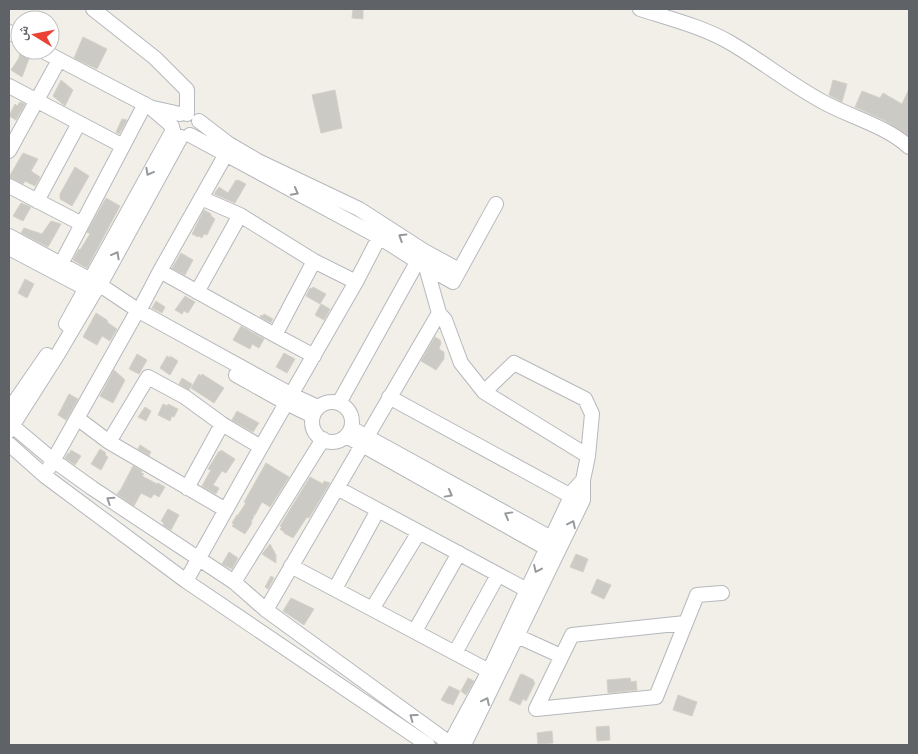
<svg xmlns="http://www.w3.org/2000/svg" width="918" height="754" viewBox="0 0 918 754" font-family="'Golos Text','Noto Naskh Arabic',sans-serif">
<rect width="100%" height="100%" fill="#f1efe8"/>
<!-- building -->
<path fill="#cccac5" stroke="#d6d1c6" d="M 353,9 L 363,9 L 363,19 L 352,18 Z
M 83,37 L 107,49 L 97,69 L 74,58 Z
M 20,52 L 30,56 L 22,77 L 11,70 L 19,58 Z
M 61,80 L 73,90 L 65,106 L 53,96 Z
M 833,80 L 847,84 L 842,102 L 829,95 Z
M 909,89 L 909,136 L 884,120 L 855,107 L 862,91 L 880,98 L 883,93 L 902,104 Z
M 335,90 L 342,128 L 321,133 L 312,95 Z
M 20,102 L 25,104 L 16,120 L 9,116 L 15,104 L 17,106 Z
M 122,119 L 127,120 L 119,134 L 116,132 Z
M 23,153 L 38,159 L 31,171 L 40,177 L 35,186 L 25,181 L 23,184 L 9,177 Z
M 75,167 L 89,176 L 72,206 L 60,199 L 60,194 Z
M 236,180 L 238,181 L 238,180 L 246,184 L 235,203 L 214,194 L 219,187 L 228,193 Z
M 106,198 L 120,206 L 87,268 L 73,260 L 79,249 L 80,250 L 90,234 L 87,232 Z
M 21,203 L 31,207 L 23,221 L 13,216 Z
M 204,210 L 211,214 L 211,216 L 215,219 L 207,235 L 204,234 L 202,238 L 199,236 L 198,237 L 192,234 Z
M 51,221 L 61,224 L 48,247 L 21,233 L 24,228 L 42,234 Z
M 181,253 L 193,260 L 185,275 L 172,268 Z
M 25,279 L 34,284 L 27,298 L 18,293 Z
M 313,287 L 326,294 L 320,304 L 306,296 L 310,288 L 312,289 Z
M 185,296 L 195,302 L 188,313 L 184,311 L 182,314 L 175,310 Z
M 156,301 L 165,307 L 162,313 L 152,308 Z
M 321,304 L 330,309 L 324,320 L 315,315 Z
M 96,313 L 107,320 L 108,323 L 117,329 L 110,341 L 102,336 L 97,345 L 83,337 Z
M 264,314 L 273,319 L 271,323 L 260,317 L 261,315 L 263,316 Z
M 241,326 L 264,339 L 259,348 L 252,344 L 250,349 L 233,340 Z
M 435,337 L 440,340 L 441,343 L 439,349 L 444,352 L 444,359 L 436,370 L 421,361 Z
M 284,353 L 295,359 L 287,373 L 276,367 Z
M 137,354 L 147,360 L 139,374 L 129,369 Z
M 167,356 L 170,358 L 170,356 L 178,361 L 170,375 L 160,368 Z
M 114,370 L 125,380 L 113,403 L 100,396 Z
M 199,374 L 201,376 L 202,374 L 224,388 L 214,403 L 191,388 Z
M 182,378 L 192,384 L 189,390 L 179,384 Z
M 69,394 L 78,399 L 66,420 L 58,415 Z
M 163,404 L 167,406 L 168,404 L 178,409 L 174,417 L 172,416 L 170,421 L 158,415 Z
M 145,407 L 151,411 L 146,421 L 138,417 Z
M 237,411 L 259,423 L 253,432 L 232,420 Z
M 140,445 L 151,452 L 149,455 L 150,456 L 138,449 Z
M 100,449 L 106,453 L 105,455 L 108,457 L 101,470 L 91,464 Z
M 71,450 L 81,456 L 75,465 L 65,458 L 68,453 L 69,454 Z
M 221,450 L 235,459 L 226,473 L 222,471 L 213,485 L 219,488 L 216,494 L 202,486 L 211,470 L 208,469 L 219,451 L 220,452 Z
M 266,463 L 289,477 L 270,507 L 262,502 L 255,515 L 253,514 L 254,516 L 251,522 L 252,523 L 245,534 L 232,526 L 234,524 L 232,523 L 237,515 L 238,515 L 246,503 L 244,502 Z
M 133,466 L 142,471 L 141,473 L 144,474 L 142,476 L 157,484 L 158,483 L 165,487 L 159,497 L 154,494 L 151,498 L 141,493 L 134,506 L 117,494 L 121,489 Z
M 310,477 L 323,484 L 324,481 L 330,483 L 309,518 L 307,517 L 293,538 L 284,533 L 284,532 L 280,529 L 282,527 L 280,526 Z
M 168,509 L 179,515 L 171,530 L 163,525 L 164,523 L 161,521 Z
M 270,544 L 276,555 L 276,563 L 262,554 Z
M 229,552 L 238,558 L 232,569 L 222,564 Z
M 576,554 L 588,559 L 583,572 L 570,567 Z
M 271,576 L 274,578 L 268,589 L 265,587 Z
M 597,579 L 611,585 L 604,599 L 591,593 Z
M 291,598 L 314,609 L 304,625 L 283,611 Z
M 522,674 L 534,680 L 533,681 L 535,683 L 526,701 L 523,699 L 520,705 L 509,700 L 520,675 Z
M 468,678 L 474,681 L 466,695 L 461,691 Z
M 630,678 L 631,682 L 636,681 L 637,690 L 608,693 L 607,680 Z
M 449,686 L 460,691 L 453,705 L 449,703 L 449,704 L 441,700 Z
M 678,695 L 697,702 L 692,716 L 673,710 Z
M 609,726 L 610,740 L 597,741 L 596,727 Z
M 552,731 L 553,743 L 538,744 L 537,733 Z"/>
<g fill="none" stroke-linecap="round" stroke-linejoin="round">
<defs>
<path id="minor" d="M 93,9 L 155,58 L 187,90 L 187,114
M 640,9 C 668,18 703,27 729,42 C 762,61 791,85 825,103 C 853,118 886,126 909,147
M 9,32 L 20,38
M 41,50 L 150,107 L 172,126
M 9,86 L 123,146
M 153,108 L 180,114
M 199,121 L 229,144 L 258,161 L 359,209 L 424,251 L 459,270
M 190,135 L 379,237 L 426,267 L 453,282 L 496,204
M 9,151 L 59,60
M 9,186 L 82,224
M 201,198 L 240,215 L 314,261 L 356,282
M 37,201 L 79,123
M 9,236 L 100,285 L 139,311 L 292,395 L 318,407
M 9,248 L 81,286
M 61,264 L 145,104
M 426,267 L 439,313 L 445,320 L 461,363 L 484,392 L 588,456
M 160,271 L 275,335 L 314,356
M 197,292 L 240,215
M 66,324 L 173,130
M 275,335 L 314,261
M 236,375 L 286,403 L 313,416
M 389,397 L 571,496
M312 422a20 20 0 1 1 40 0a20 20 0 1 1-40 0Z
M 339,403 L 421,255
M 9,410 L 47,355
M 77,418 L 109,442 L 226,510
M 9,423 L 53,460 L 92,488 L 234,582 L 266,610 L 452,745
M 351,428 L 551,538
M 9,431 L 58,354 L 94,293 L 100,285 L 181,137
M 346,436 L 546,548
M 109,442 L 148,377 L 185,397 L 222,424 L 261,447
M 9,444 L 45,476 L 186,581 L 428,745
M 49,468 L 134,317 L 139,311 L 160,271 L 226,154 L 229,144
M 187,488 L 222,424
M 337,488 L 527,590
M 291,566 L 489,671
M 186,581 L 261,447 L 356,282 L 385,226
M 234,582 L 323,439
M 335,589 L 378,510
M 372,609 L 419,532
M 266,610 L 439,313
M 685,623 L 572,635 L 536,709 L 656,697 L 697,595 L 722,593
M 511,630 L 517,636 L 561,656
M 415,631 L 459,553
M 455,653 L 498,575
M 449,745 L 489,671 L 574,490 L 583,480
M 464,745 L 583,500 L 583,480 L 588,456 L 592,414 L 585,399 L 514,363 L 484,392"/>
</defs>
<!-- minor casing -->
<use href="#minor" stroke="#b5b8bc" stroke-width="16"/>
<!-- minor -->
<use href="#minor" stroke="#fff" stroke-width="14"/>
</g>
<!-- one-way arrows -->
<defs><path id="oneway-chevron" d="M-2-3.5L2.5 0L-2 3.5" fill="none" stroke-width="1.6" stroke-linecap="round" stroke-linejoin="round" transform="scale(1.25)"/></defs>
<g stroke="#979a9d">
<use href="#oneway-chevron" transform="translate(149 172) rotate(119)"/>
<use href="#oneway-chevron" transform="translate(295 192) rotate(28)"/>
<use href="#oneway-chevron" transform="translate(402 237) rotate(-148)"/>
<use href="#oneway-chevron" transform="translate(116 255) rotate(-61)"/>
<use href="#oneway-chevron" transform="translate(449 494) rotate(29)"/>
<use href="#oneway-chevron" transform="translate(110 500) rotate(-147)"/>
<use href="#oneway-chevron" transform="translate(508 515) rotate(-151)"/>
<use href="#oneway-chevron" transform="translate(572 524) rotate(-64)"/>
<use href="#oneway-chevron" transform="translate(537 569) rotate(115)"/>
<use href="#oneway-chevron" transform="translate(486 701) rotate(-64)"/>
<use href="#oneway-chevron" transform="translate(413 717) rotate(-144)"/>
</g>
<!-- border -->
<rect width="918" height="754" fill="none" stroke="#5f6368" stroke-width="20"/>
<!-- north arrow -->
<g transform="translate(35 35) rotate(280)"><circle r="24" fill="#ffffff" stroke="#bfc1c3"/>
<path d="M0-4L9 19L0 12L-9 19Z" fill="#ea4335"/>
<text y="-8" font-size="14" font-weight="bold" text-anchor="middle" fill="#5f6368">ش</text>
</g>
</svg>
